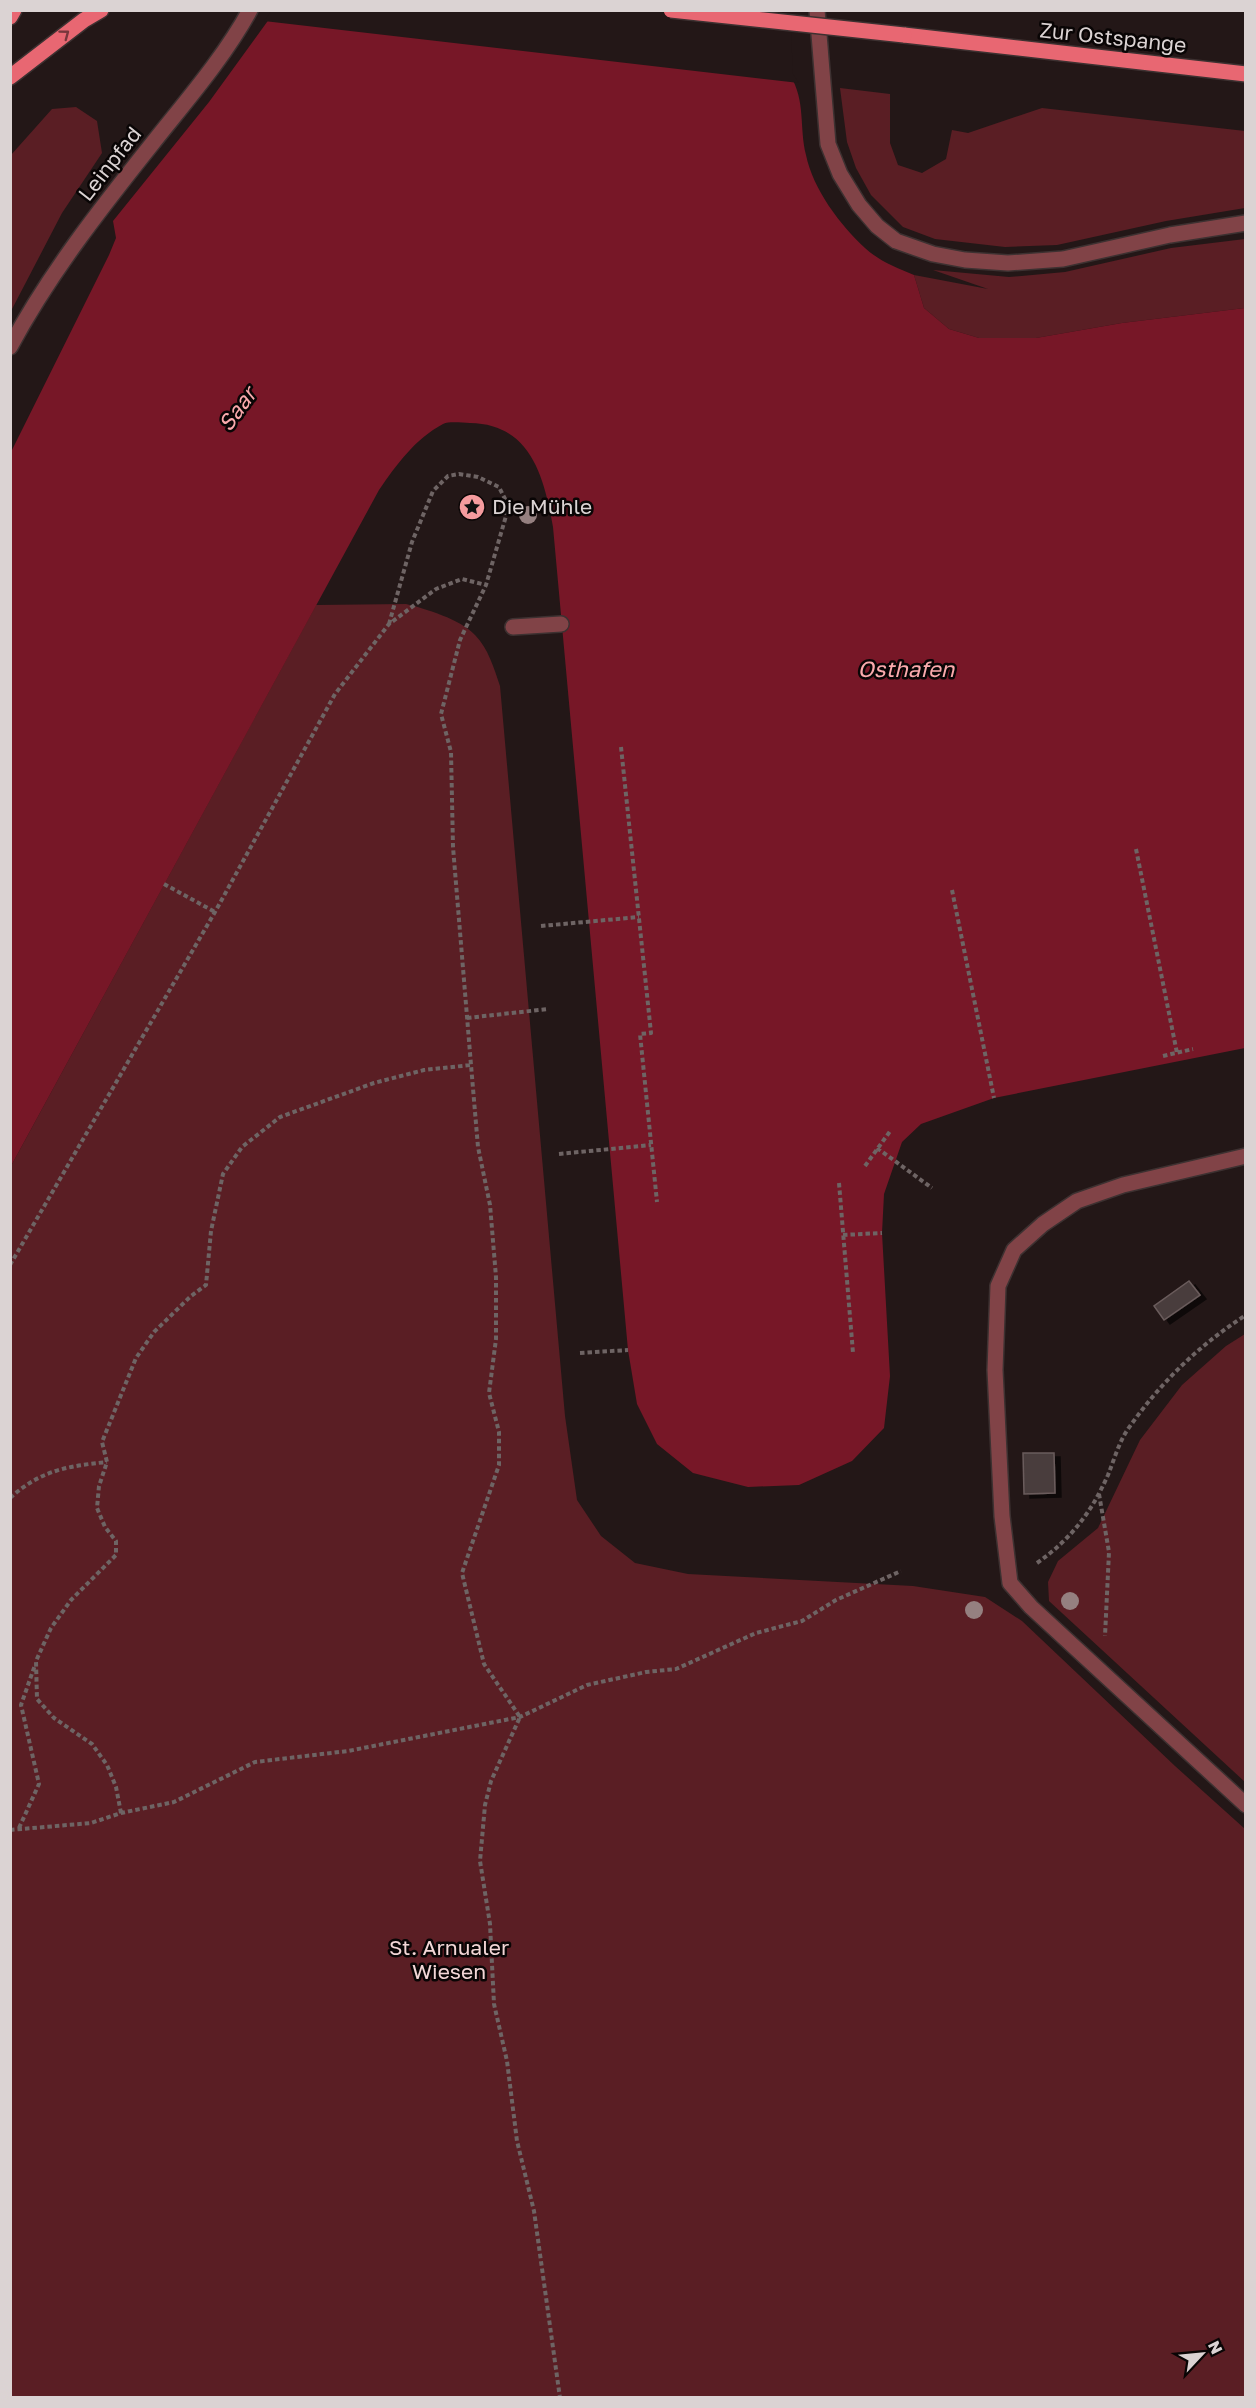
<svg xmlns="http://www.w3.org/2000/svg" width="1256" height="2408" viewBox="0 0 1256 2408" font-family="'Golos Text',sans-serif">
<defs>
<filter id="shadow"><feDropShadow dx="6" dy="4" stdDeviation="0" flood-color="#0009"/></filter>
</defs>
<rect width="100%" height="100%" fill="#231717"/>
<!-- green -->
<path fill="#5a1e24" d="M 840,88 L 890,94 L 890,143 L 898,165 L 922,173 L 946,159 L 952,130 L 968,133 L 1042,108 L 1245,131 L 1245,208 L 1166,221 L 1057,245 L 1005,247 L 935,239 L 903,227 L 871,195 L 856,168 L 847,142 Z
M 76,107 L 97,121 L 102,153 L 62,213 L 11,311 L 11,155 L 52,109 Z
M 1245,239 L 1245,308 L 1122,323 L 1036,338 L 979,338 L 949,329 L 924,308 L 914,275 L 988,289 L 933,270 L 1009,277 L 1065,272 L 1171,248 Z
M 406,604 C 426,609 460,619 475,635 C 488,648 494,668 500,686 L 565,1416 L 577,1500 L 601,1536 L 635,1563 L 688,1574 L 913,1586 L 985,1597 L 1022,1621 L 1175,1766 L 1245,1829 L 1245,2397 L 11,2398 L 11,1166 L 316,605 Z
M 1245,1334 L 1245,1782 L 1049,1601 L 1048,1582 L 1058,1561 L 1098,1528 L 1140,1440 L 1182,1385 L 1226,1346 Z"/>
<!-- water -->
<path fill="#771727" d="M 275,11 L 790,75 C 806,101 799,127 806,155 C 813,189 840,225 865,248 C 879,261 897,268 914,275 L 924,308 L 949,329 L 979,338 L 1036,338 L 1122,323 L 1245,308 L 1245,1048 L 994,1098 L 921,1124 L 902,1142 L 884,1194 L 882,1233 L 890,1376 L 884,1428 L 852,1461 L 799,1485 L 748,1487 L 693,1473 L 657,1444 L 637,1404 L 628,1350 L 553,527 C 544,477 531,424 470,423 C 462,423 450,421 443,424 C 415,439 397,464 379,490 L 11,1166 L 11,452 L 109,255 L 116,238 L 113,221 L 209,102 Z"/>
<!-- pier -->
<path fill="#231717" d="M 272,10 L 790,10 L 793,74 L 799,83 L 264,21 Z"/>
<!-- building -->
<path fill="#4a3d3d" stroke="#6a5c5c" stroke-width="1.5" filter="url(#shadow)" d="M 1189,1281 L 1200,1295 L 1164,1320 L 1154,1306 Z
M 1023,1453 L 1054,1453 L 1055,1493 L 1024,1494 Z"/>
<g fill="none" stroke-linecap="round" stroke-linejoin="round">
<defs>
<path id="service" d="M 817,10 L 828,144 L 840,174 L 859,205 L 877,226 L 896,241 L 933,254 L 965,260 L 1008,263 L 1063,259 L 1170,235 L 1246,223
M 10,347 C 49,274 101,208 152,144 C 186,101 223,59 250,10
M 513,627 L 561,624
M 1246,1156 L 1123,1185 L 1077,1201 L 1043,1224 L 1014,1250 L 998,1286 L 995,1370 L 1002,1516 L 1010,1583 L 1031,1607 L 1246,1805"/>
<path id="primary" d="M 10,17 L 14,10
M 904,35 L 1246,74
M 10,77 L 84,20 L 101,10"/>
</defs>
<!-- service casing -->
<use href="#service" stroke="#3d3131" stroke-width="18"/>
<!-- primary casing -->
<use href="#primary" stroke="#3d3131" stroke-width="18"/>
<!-- path -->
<path stroke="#6e6464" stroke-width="4" stroke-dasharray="4.5 3" stroke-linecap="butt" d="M 389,624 L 412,542 L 433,491 L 448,476 L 459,474 L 478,477 L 499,487 L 505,499 L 506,516 L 486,585 L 460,640 L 441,714 L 451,752 L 453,847 L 471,1065 L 478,1147 L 490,1205 L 496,1277 L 496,1339 L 489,1393 L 499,1432 L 499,1465 L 462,1573 L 484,1664 L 520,1717 L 491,1781 L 485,1805 L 480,1861 L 490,1924 L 494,2004 L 507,2061 L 517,2141 L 534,2211 L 560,2398
M 621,747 L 651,1033 L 640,1034 L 657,1202
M 1136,849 L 1177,1053
M 164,884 L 215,912
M 952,890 L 994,1098
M 541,926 L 639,917
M 467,1018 L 548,1009
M 1163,1056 L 1193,1049
M 877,1148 L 932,1188
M 559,1154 L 651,1145
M 865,1166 L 891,1130
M 839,1183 L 853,1353
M 843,1235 L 882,1233
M 10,1265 L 215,912 L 335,694 L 389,624 L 436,589 L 462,579 L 486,585
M 580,1353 L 628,1350
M 1099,1494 L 1109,1552 L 1105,1636
M 10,1498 C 41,1470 68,1466 107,1462
M 1037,1563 C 1071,1539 1091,1513 1108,1475 C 1114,1460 1119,1442 1128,1429 C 1160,1383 1199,1345 1246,1315
M 121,1813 L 116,1787 L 107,1765 L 92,1744 L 54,1718 L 37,1699 L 36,1661 L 51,1628 L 71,1600 L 116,1555 L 116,1541 L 105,1527 L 97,1508 L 99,1486 L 107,1462 L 102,1442 L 136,1358 L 154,1332 L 191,1296 L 206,1285 L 211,1231 L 223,1174 L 242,1147 L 280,1117 L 374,1083 L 424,1070 L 471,1065
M 19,1828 L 39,1784 L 21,1705 L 35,1665
M 10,1830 L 91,1823 L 121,1813 L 174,1802 L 255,1762 L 348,1751 L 520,1717 L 587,1685 L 646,1672 L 676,1669 L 756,1633 L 802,1621 L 836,1600 L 901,1571"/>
<!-- service -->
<use href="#service" stroke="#814347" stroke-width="15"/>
<!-- primary -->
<use href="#primary" stroke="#e86772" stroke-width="15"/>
<defs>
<path id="primary-bridge" d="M 671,10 L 904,35"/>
</defs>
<!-- primary-bridge casing -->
<use href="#primary-bridge" stroke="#3d3131" stroke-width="18" stroke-linecap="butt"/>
<!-- primary-bridge -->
<use href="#primary-bridge" stroke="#e86772" stroke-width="15"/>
</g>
<!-- trees -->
<g fill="#958080">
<circle cx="528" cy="515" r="9"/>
<circle cx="1070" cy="1601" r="9"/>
<circle cx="974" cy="1610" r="9"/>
</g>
<!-- one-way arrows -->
<defs><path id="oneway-chevron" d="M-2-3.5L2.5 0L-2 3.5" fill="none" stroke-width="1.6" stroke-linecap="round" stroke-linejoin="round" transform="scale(1.5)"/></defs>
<use stroke="#78363c" href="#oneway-chevron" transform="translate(65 34) rotate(-37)"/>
<!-- icons -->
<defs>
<symbol id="sight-disc" viewBox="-11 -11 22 22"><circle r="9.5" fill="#f59b9e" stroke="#090505"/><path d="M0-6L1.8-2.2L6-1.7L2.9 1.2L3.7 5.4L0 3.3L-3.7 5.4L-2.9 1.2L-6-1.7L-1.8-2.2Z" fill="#111"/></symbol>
</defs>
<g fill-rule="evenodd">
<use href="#sight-disc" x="457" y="492" width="30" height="30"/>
</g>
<g text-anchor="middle" stroke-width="5" stroke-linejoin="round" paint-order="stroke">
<!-- street labels -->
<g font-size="21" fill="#dbd3d3" stroke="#090505">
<text transform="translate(1113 38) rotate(6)" y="7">Zur Ostspange</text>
<text transform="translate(110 164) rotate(-52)" y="7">Leinpfad</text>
</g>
<!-- poi labels -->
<g font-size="21" fill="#dbd3d3" stroke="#090505" text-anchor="start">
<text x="492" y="514">Die Mühle</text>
</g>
<!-- park labels -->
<g font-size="21" fill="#f3d6d6" stroke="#090505">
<text x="449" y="1955">St. Arnualer<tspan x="449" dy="24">Wiesen</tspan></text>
</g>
<!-- water labels -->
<g font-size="22" font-style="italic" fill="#fbaaad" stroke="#090505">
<text transform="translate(237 409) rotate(-54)" y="8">Saar</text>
<text x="906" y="677">Osthafen</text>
</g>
</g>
<!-- border -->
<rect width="1256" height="2408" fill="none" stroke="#dbd3d3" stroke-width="24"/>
<!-- north arrow -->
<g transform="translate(1202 2354) rotate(64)" stroke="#090505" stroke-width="4.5" paint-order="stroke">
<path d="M0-4.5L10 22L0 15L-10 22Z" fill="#dbd3d3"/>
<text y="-9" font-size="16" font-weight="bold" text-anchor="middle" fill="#dbd3d3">N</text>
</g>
</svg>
